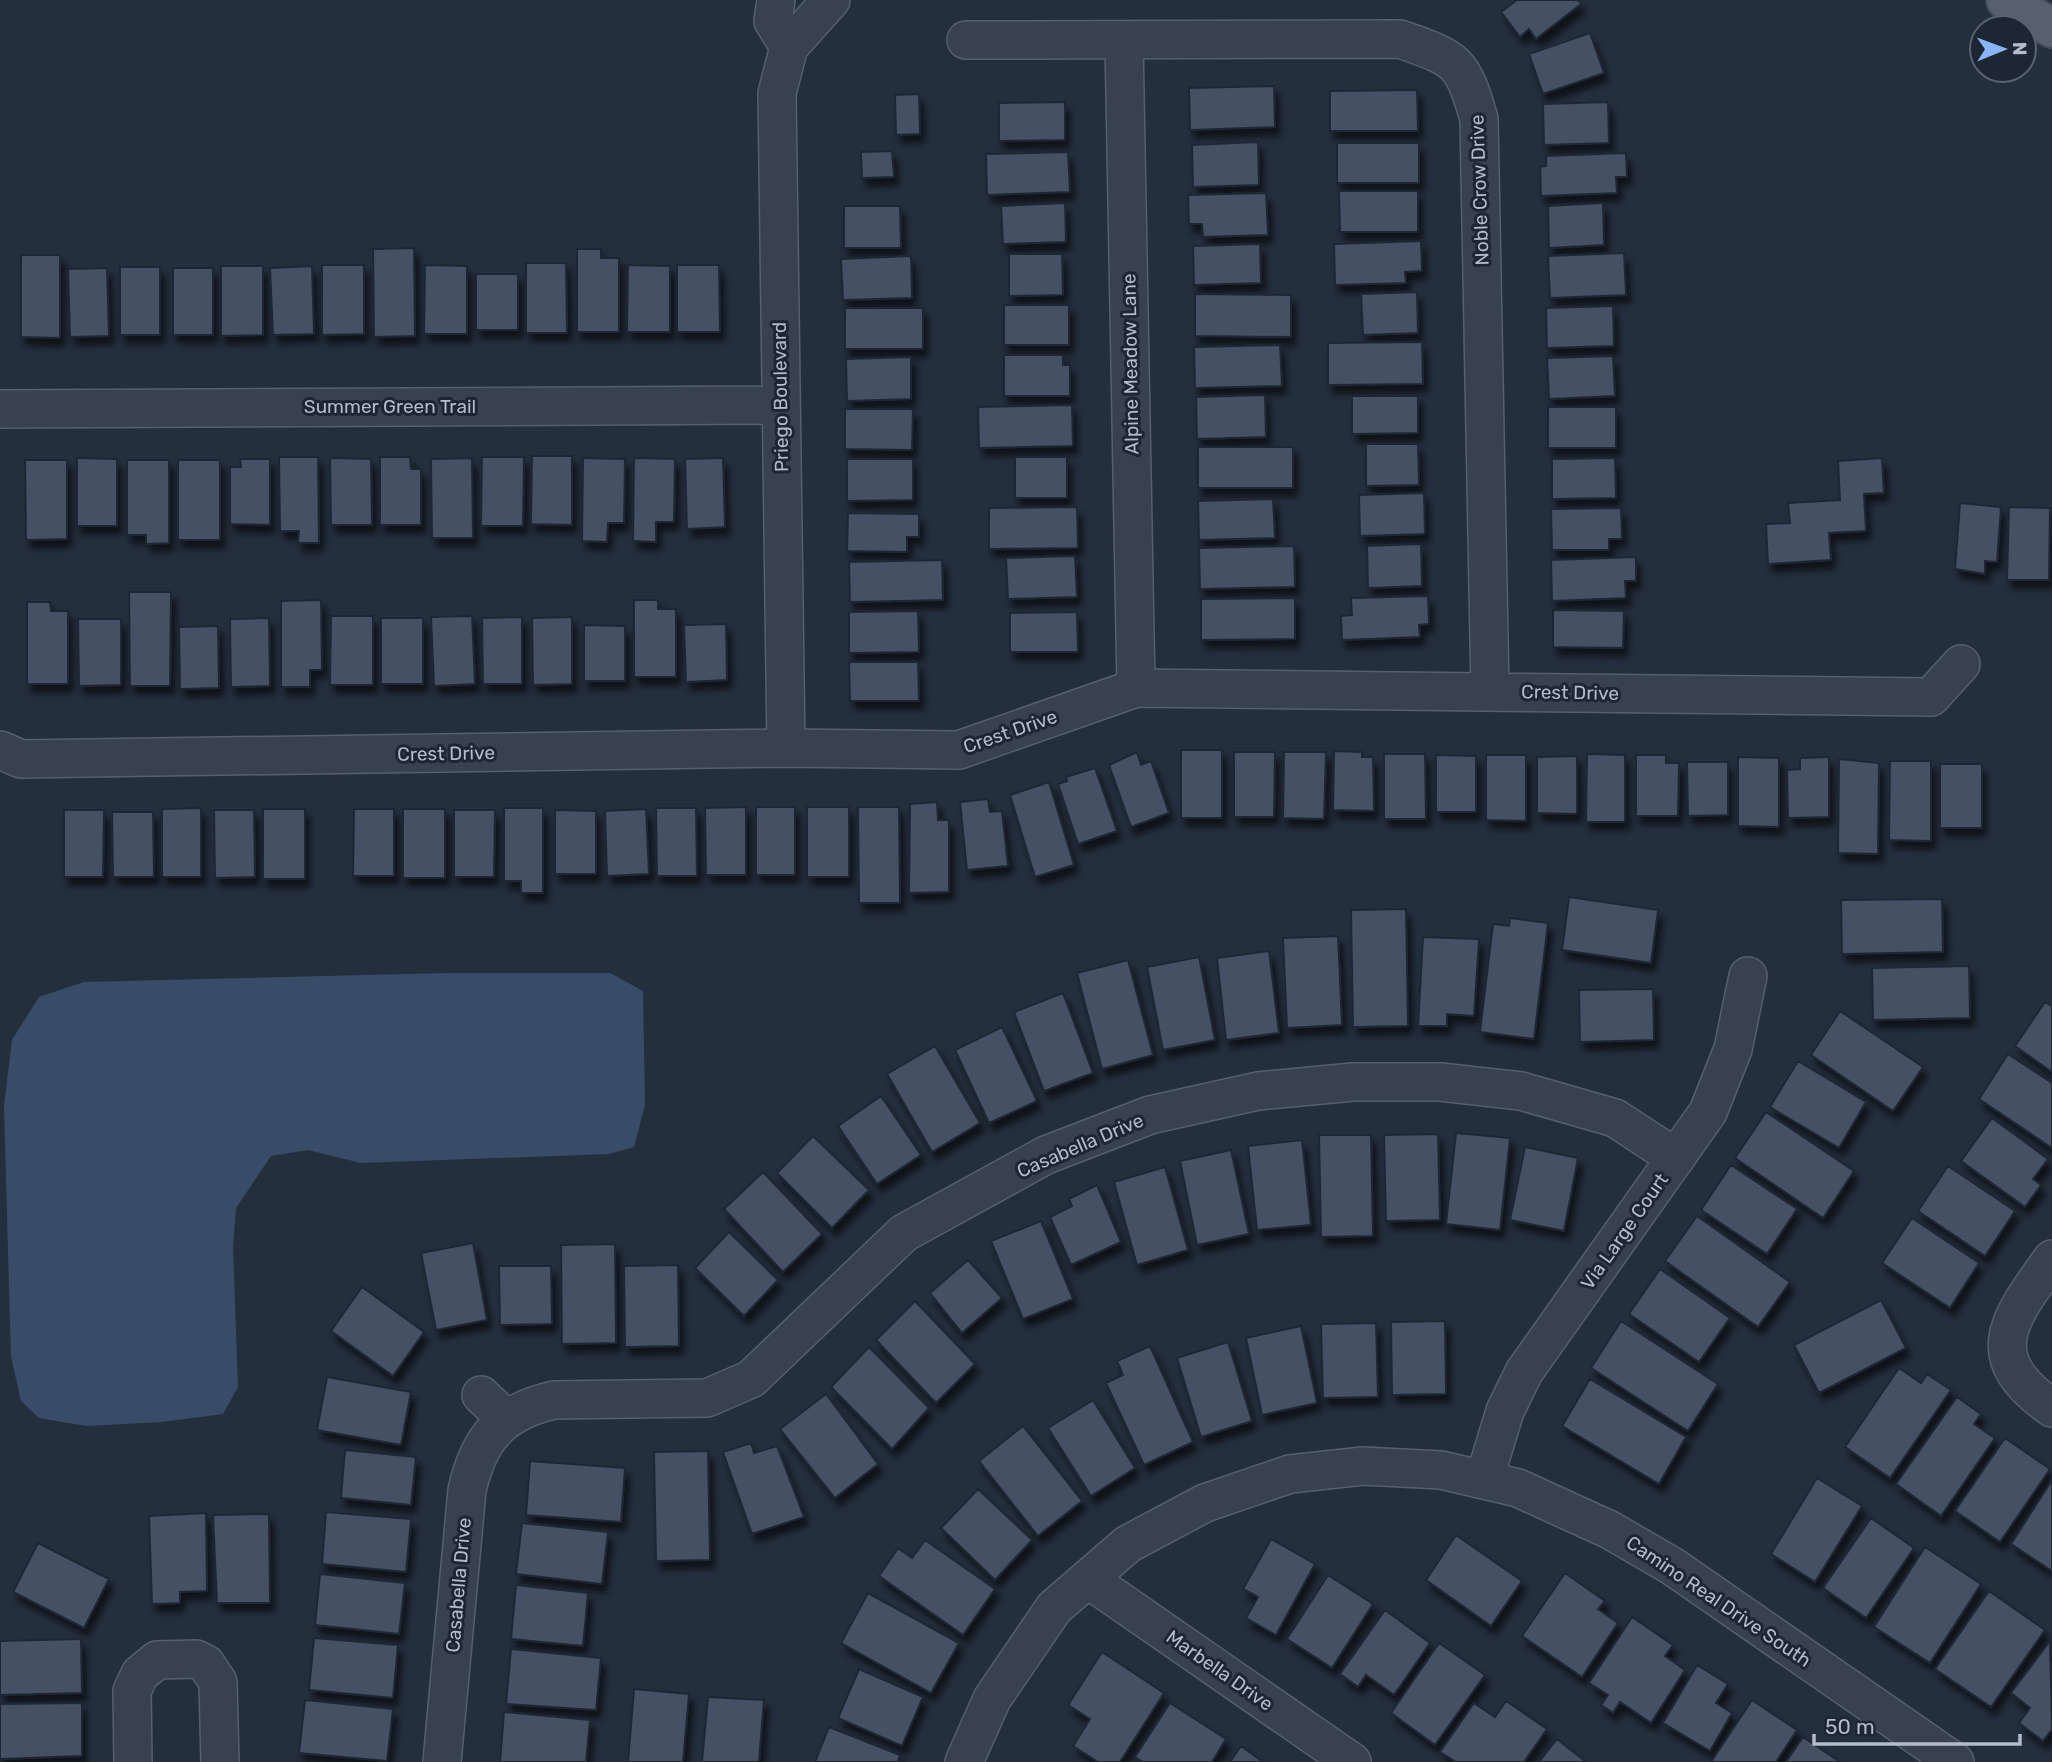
<svg xmlns="http://www.w3.org/2000/svg" width="2052" height="1762" viewBox="0 0 2052 1762" font-family="Rubik,sans-serif">
<defs>
<filter id="shadow"><feDropShadow dx="4.5" dy="8" stdDeviation="3.5" flood-color="#0009"/></filter>
</defs>
<rect width="100%" height="100%" fill="#242f3e"/>
<!-- water -->
<path fill="#394c67" d="M 448,973 L 610,973 L 643,991 L 645,1105 L 634,1147 L 609,1154 L 361,1163 L 308,1150 L 271,1156 L 236,1208 L 233,1247 L 238,1387 L 223,1414 L 162,1422 L 87,1426 L 39,1418 L 21,1401 L 11,1357 L 4,1106 L 12,1040 L 39,997 L 84,982 Z"/>
<!-- building -->
<path fill="#455162" stroke="#1f2835" stroke-width="2" filter="url(#shadow)" d="M 1517,0 L 1578,0 L 1581,4 L 1536,39 L 1529,29 L 1520,37 L 1501,12 Z
M 1590,33 L 1604,73 L 1543,94 L 1529,54 Z
M 1274,86 L 1275,127 L 1190,130 L 1189,88 Z
M 1417,90 L 1418,131 L 1330,131 L 1330,91 Z
M 919,94 L 920,134 L 896,135 L 895,95 Z
M 1065,102 L 1065,140 L 999,141 L 999,103 Z
M 1608,102 L 1609,143 L 1544,145 L 1543,104 Z
M 1258,142 L 1259,185 L 1193,187 L 1192,145 Z
M 1337,143 L 1419,143 L 1419,183 L 1337,183 Z
M 892,151 L 894,177 L 862,178 L 861,152 Z
M 1068,152 L 1070,192 L 987,195 L 986,154 Z
M 1626,153 L 1627,177 L 1616,177 L 1617,193 L 1541,196 L 1540,167 L 1546,166 L 1546,156 Z
M 1339,191 L 1418,191 L 1418,232 L 1340,232 Z
M 1266,193 L 1268,235 L 1203,237 L 1202,224 L 1189,224 L 1188,195 Z
M 1065,203 L 1066,242 L 1003,244 L 1001,206 Z
M 1603,203 L 1604,245 L 1549,248 L 1548,206 Z
M 844,206 L 900,206 L 901,248 L 844,248 Z
M 1421,241 L 1422,271 L 1405,272 L 1406,283 L 1335,285 L 1334,244 Z
M 1260,244 L 1261,283 L 1194,285 L 1193,246 Z
M 414,248 L 415,336 L 374,337 L 373,249 Z
M 577,249 L 601,249 L 601,258 L 619,258 L 619,332 L 577,332 Z
M 1624,253 L 1626,295 L 1550,298 L 1548,256 Z
M 1009,254 L 1062,254 L 1063,295 L 1009,296 Z
M 21,255 L 60,255 L 60,338 L 21,337 Z
M 911,256 L 912,298 L 843,300 L 841,259 Z
M 526,263 L 566,263 L 567,333 L 526,333 Z
M 322,265 L 364,265 L 364,334 L 322,335 Z
M 425,265 L 467,266 L 467,334 L 424,334 Z
M 628,265 L 670,266 L 670,332 L 627,332 Z
M 677,265 L 719,265 L 720,332 L 677,332 Z
M 221,266 L 263,266 L 263,335 L 221,336 Z
M 312,266 L 314,334 L 273,335 L 270,268 Z
M 120,267 L 160,267 L 160,335 L 120,335 Z
M 107,268 L 109,336 L 70,337 L 68,269 Z
M 173,268 L 213,268 L 213,335 L 173,335 Z
M 476,274 L 518,274 L 518,330 L 476,330 Z
M 1417,292 L 1418,333 L 1363,335 L 1361,294 Z
M 1195,294 L 1291,295 L 1291,337 L 1195,336 Z
M 1004,305 L 1069,305 L 1069,345 L 1004,345 Z
M 1613,306 L 1614,346 L 1547,348 L 1546,308 Z
M 845,308 L 923,308 L 923,349 L 845,349 Z
M 1422,342 L 1423,384 L 1328,385 L 1328,343 Z
M 1280,345 L 1282,386 L 1195,388 L 1194,347 Z
M 1004,355 L 1063,355 L 1063,365 L 1070,365 L 1070,396 L 1004,396 Z
M 1613,356 L 1615,396 L 1549,399 L 1547,358 Z
M 911,357 L 911,399 L 847,401 L 846,359 Z
M 1265,395 L 1266,437 L 1197,439 L 1196,397 Z
M 1352,396 L 1418,396 L 1418,433 L 1352,434 Z
M 1072,405 L 1073,446 L 979,448 L 978,407 Z
M 1548,407 L 1616,407 L 1616,448 L 1548,448 Z
M 845,409 L 913,409 L 912,450 L 845,449 Z
M 1366,444 L 1418,444 L 1419,485 L 1366,486 Z
M 1198,447 L 1293,447 L 1293,488 L 1198,488 Z
M 532,456 L 572,456 L 572,525 L 531,524 Z
M 279,457 L 318,457 L 319,543 L 298,543 L 299,531 L 280,531 Z
M 380,457 L 410,457 L 411,469 L 421,469 L 421,525 L 380,525 Z
M 482,457 L 524,457 L 523,526 L 481,526 Z
M 1015,457 L 1067,457 L 1067,498 L 1015,498 Z
M 77,458 L 117,459 L 117,526 L 77,526 Z
M 330,458 L 371,459 L 372,525 L 331,525 Z
M 472,458 L 473,538 L 432,538 L 431,459 Z
M 583,458 L 625,459 L 624,523 L 608,523 L 607,542 L 582,541 Z
M 634,458 L 675,459 L 674,522 L 656,522 L 656,542 L 633,541 Z
M 723,458 L 725,527 L 687,529 L 685,459 Z
M 1615,458 L 1616,498 L 1552,499 L 1552,459 Z
M 1882,458 L 1884,493 L 1864,494 L 1866,531 L 1829,533 L 1831,560 L 1768,564 L 1766,524 L 1790,523 L 1788,503 L 1840,500 L 1838,461 Z
M 240,459 L 270,459 L 270,525 L 230,524 L 230,467 L 241,467 Z
M 847,459 L 913,459 L 913,500 L 847,501 Z
M 25,460 L 67,460 L 67,539 L 26,540 Z
M 127,460 L 169,460 L 169,543 L 146,544 L 146,535 L 127,535 Z
M 178,460 L 220,460 L 220,540 L 178,540 Z
M 1424,493 L 1425,534 L 1360,536 L 1359,495 Z
M 1273,499 L 1275,538 L 1199,540 L 1198,501 Z
M 1960,503 L 2001,507 L 1997,562 L 1985,561 L 1985,574 L 1955,569 Z
M 1077,507 L 1078,548 L 989,549 L 989,508 Z
M 2009,507 L 2050,508 L 2049,580 L 2007,580 Z
M 1621,508 L 1622,539 L 1609,539 L 1609,550 L 1552,550 L 1551,509 Z
M 848,513 L 919,514 L 919,537 L 907,537 L 907,552 L 847,551 Z
M 1421,544 L 1422,586 L 1368,588 L 1367,546 Z
M 1294,546 L 1295,587 L 1200,589 L 1199,548 Z
M 1075,556 L 1077,597 L 1008,599 L 1006,558 Z
M 1636,557 L 1636,581 L 1625,581 L 1626,598 L 1552,601 L 1551,560 Z
M 942,560 L 943,600 L 850,602 L 849,562 Z
M 129,592 L 171,592 L 170,686 L 130,686 Z
M 1428,596 L 1429,624 L 1419,625 L 1420,637 L 1342,640 L 1341,616 L 1352,615 L 1351,598 Z
M 1295,598 L 1295,639 L 1201,640 L 1201,599 Z
M 321,600 L 322,670 L 310,670 L 310,687 L 281,687 L 281,601 Z
M 634,600 L 658,600 L 658,609 L 676,609 L 676,677 L 634,677 Z
M 27,602 L 50,602 L 51,611 L 68,611 L 68,684 L 27,684 Z
M 1553,610 L 1624,611 L 1623,648 L 1553,647 Z
M 918,611 L 919,652 L 849,653 L 849,612 Z
M 1077,612 L 1078,652 L 1010,652 L 1010,613 Z
M 331,616 L 373,616 L 373,685 L 330,685 Z
M 472,616 L 475,684 L 434,686 L 431,617 Z
M 522,617 L 522,684 L 483,684 L 482,618 Z
M 572,617 L 572,684 L 533,685 L 532,618 Z
M 269,618 L 270,686 L 231,687 L 230,619 Z
M 381,618 L 423,618 L 423,684 L 381,684 Z
M 78,619 L 121,619 L 121,685 L 79,686 Z
M 726,624 L 727,680 L 686,682 L 684,625 Z
M 584,625 L 625,626 L 625,681 L 584,681 Z
M 218,626 L 219,688 L 180,689 L 179,627 Z
M 849,662 L 918,662 L 919,701 L 850,701 Z
M 1181,750 L 1222,750 L 1222,818 L 1181,818 Z
M 1334,751 L 1362,752 L 1362,757 L 1373,757 L 1374,811 L 1333,810 Z
M 1137,752 L 1141,765 L 1151,761 L 1169,813 L 1131,827 L 1109,765 Z
M 1234,752 L 1275,752 L 1274,817 L 1234,817 Z
M 1284,752 L 1326,752 L 1324,819 L 1283,818 Z
M 1384,754 L 1425,754 L 1426,819 L 1384,819 Z
M 1587,754 L 1625,755 L 1625,822 L 1586,822 Z
M 1436,755 L 1476,756 L 1476,812 L 1436,812 Z
M 1486,755 L 1526,755 L 1526,821 L 1486,820 Z
M 1636,755 L 1666,755 L 1666,763 L 1679,763 L 1678,816 L 1636,816 Z
M 1577,756 L 1577,814 L 1537,813 L 1537,757 Z
M 1738,757 L 1779,758 L 1779,827 L 1738,826 Z
M 1829,757 L 1829,817 L 1788,818 L 1787,770 L 1800,769 L 1800,758 Z
M 1839,759 L 1879,763 L 1878,854 L 1838,853 Z
M 1890,761 L 1931,761 L 1931,841 L 1889,840 Z
M 1687,762 L 1728,762 L 1728,815 L 1688,816 Z
M 1940,764 L 1982,764 L 1982,828 L 1940,828 Z
M 1095,768 L 1117,831 L 1078,844 L 1058,784 L 1067,781 L 1066,777 Z
M 1049,782 L 1074,865 L 1035,877 L 1010,795 Z
M 988,799 L 990,812 L 1002,811 L 1008,866 L 967,870 L 960,802 Z
M 937,802 L 938,820 L 949,820 L 949,892 L 909,893 L 910,804 Z
M 746,807 L 746,875 L 706,875 L 705,808 Z
M 756,807 L 795,807 L 795,875 L 756,875 Z
M 807,807 L 849,807 L 849,877 L 807,877 Z
M 858,807 L 899,807 L 900,903 L 859,903 Z
M 201,808 L 201,877 L 162,877 L 162,809 Z
M 504,808 L 543,808 L 543,893 L 521,893 L 521,881 L 504,881 Z
M 656,808 L 696,808 L 697,876 L 657,876 Z
M 263,809 L 305,809 L 305,879 L 263,879 Z
M 354,809 L 394,809 L 394,876 L 353,876 Z
M 403,809 L 445,809 L 445,878 L 403,878 Z
M 646,809 L 649,874 L 607,876 L 605,811 Z
M 64,810 L 104,810 L 103,877 L 64,877 Z
M 214,810 L 254,810 L 255,877 L 215,878 Z
M 454,810 L 495,810 L 494,877 L 454,877 Z
M 555,810 L 596,811 L 596,874 L 555,874 Z
M 112,812 L 153,812 L 154,877 L 113,877 Z
M 1569,897 L 1658,910 L 1651,963 L 1562,950 Z
M 1942,899 L 1943,952 L 1842,954 L 1841,900 Z
M 1406,909 L 1408,1026 L 1353,1027 L 1351,910 Z
M 1510,918 L 1548,923 L 1534,1039 L 1480,1032 L 1493,924 L 1509,926 Z
M 1338,936 L 1342,1025 L 1287,1028 L 1283,938 Z
M 1423,937 L 1479,939 L 1474,1016 L 1447,1014 L 1447,1026 L 1418,1026 Z
M 1269,951 L 1279,1033 L 1226,1040 L 1217,958 Z
M 1199,957 L 1215,1040 L 1163,1050 L 1147,967 Z
M 1128,960 L 1153,1055 L 1102,1069 L 1077,973 Z
M 1969,966 L 1970,1018 L 1873,1020 L 1872,968 Z
M 1653,989 L 1654,1040 L 1580,1042 L 1579,990 Z
M 1063,993 L 1093,1073 L 1044,1091 L 1014,1012 Z
M 2045,1002 L 2052,1006 L 2052,1072 L 2015,1046 Z
M 1840,1011 L 1923,1067 L 1893,1111 L 1811,1055 Z
M 1002,1027 L 1037,1101 L 989,1123 L 955,1050 Z
M 935,1046 L 980,1123 L 932,1152 L 887,1074 Z
M 2008,1054 L 2052,1083 L 2052,1148 L 1979,1099 Z
M 1798,1061 L 1866,1102 L 1839,1148 L 1770,1107 Z
M 881,1096 L 921,1155 L 877,1184 L 838,1126 Z
M 1766,1112 L 1854,1171 L 1823,1218 L 1735,1158 Z
M 1992,1118 L 2048,1159 L 2033,1179 L 2041,1185 L 2025,1207 L 1961,1161 Z
M 1456,1133 L 1510,1138 L 1500,1230 L 1446,1224 Z
M 1438,1134 L 1440,1220 L 1386,1221 L 1384,1135 Z
M 1319,1135 L 1371,1135 L 1373,1236 L 1321,1237 Z
M 813,1136 L 869,1190 L 832,1228 L 777,1173 Z
M 1302,1140 L 1311,1225 L 1257,1230 L 1248,1146 Z
M 1525,1147 L 1578,1158 L 1564,1231 L 1510,1220 Z
M 1231,1150 L 1249,1234 L 1197,1245 L 1180,1161 Z
M 1731,1165 L 1797,1209 L 1767,1254 L 1701,1210 Z
M 1948,1166 L 2015,1211 L 1985,1256 L 1918,1211 Z
M 1165,1167 L 1188,1250 L 1137,1265 L 1114,1182 Z
M 763,1172 L 822,1234 L 783,1272 L 724,1209 Z
M 1097,1185 L 1121,1242 L 1071,1265 L 1050,1217 L 1072,1206 L 1069,1199 Z
M 1697,1216 L 1790,1282 L 1758,1327 L 1665,1261 Z
M 1912,1218 L 1979,1263 L 1950,1308 L 1882,1263 Z
M 1041,1221 L 1073,1299 L 1023,1319 L 991,1241 Z
M 729,1232 L 778,1280 L 744,1316 L 695,1268 Z
M 473,1243 L 487,1320 L 436,1330 L 421,1253 Z
M 615,1244 L 616,1343 L 562,1344 L 561,1245 Z
M 968,1260 L 1002,1298 L 962,1333 L 930,1293 Z
M 678,1265 L 679,1346 L 625,1347 L 624,1266 Z
M 499,1266 L 551,1266 L 552,1324 L 500,1325 Z
M 1660,1269 L 1730,1318 L 1699,1362 L 1629,1314 Z
M 362,1287 L 424,1332 L 393,1376 L 331,1331 Z
M 1881,1300 L 1906,1348 L 1819,1393 L 1794,1345 Z
M 915,1301 L 975,1364 L 936,1403 L 876,1340 Z
M 1445,1321 L 1446,1394 L 1392,1395 L 1391,1322 Z
M 1621,1321 L 1718,1384 L 1688,1431 L 1591,1368 Z
M 1376,1323 L 1378,1397 L 1323,1398 L 1321,1324 Z
M 1301,1326 L 1317,1403 L 1262,1415 L 1246,1338 Z
M 1228,1342 L 1252,1421 L 1201,1437 L 1177,1358 Z
M 1150,1346 L 1193,1442 L 1144,1465 L 1106,1383 L 1123,1375 L 1117,1361 Z
M 869,1347 L 929,1408 L 892,1449 L 831,1387 Z
M 1899,1368 L 1921,1383 L 1927,1374 L 1951,1390 L 1890,1478 L 1845,1447 Z
M 327,1377 L 411,1392 L 401,1445 L 317,1430 Z
M 1590,1379 L 1686,1437 L 1659,1484 L 1562,1426 Z
M 826,1394 L 878,1464 L 835,1498 L 780,1429 Z
M 1957,1397 L 1981,1414 L 1974,1424 L 1995,1438 L 1941,1516 L 1896,1484 Z
M 1093,1400 L 1135,1468 L 1091,1496 L 1048,1428 Z
M 1023,1426 L 1082,1501 L 1038,1536 L 979,1461 Z
M 2005,1438 L 2050,1469 L 2000,1542 L 1955,1511 Z
M 751,1443 L 754,1453 L 777,1446 L 804,1517 L 752,1534 L 723,1452 Z
M 345,1450 L 416,1457 L 411,1505 L 341,1498 Z
M 708,1451 L 710,1560 L 656,1561 L 654,1452 Z
M 530,1461 L 625,1468 L 621,1522 L 526,1515 Z
M 1817,1478 L 1862,1506 L 1815,1582 L 1771,1554 Z
M 2052,1480 L 2052,1571 L 2011,1544 Z
M 978,1489 L 1032,1540 L 995,1580 L 941,1528 Z
M 326,1512 L 411,1519 L 406,1572 L 322,1564 Z
M 206,1513 L 207,1591 L 180,1592 L 180,1603 L 152,1604 L 149,1516 Z
M 269,1514 L 270,1603 L 217,1603 L 213,1515 Z
M 1871,1518 L 1914,1548 L 1866,1618 L 1823,1588 Z
M 522,1523 L 608,1532 L 602,1584 L 516,1574 Z
M 1456,1535 L 1522,1581 L 1491,1626 L 1426,1580 Z
M 1271,1539 L 1315,1564 L 1276,1635 L 1246,1618 L 1258,1597 L 1243,1589 Z
M 925,1540 L 995,1589 L 963,1635 L 879,1576 L 898,1548 L 912,1558 Z
M 38,1543 L 109,1579 L 84,1628 L 13,1592 Z
M 1925,1547 L 1981,1584 L 1930,1663 L 1874,1627 Z
M 1565,1573 L 1605,1601 L 1598,1609 L 1618,1623 L 1582,1677 L 1522,1636 Z
M 320,1574 L 405,1583 L 399,1634 L 315,1625 Z
M 1328,1575 L 1373,1604 L 1332,1668 L 1287,1639 Z
M 516,1585 L 588,1593 L 583,1646 L 511,1639 Z
M 1989,1591 L 2045,1630 L 1991,1707 L 1935,1669 Z
M 868,1593 L 959,1643 L 931,1693 L 841,1643 Z
M 1385,1610 L 1430,1643 L 1394,1695 L 1366,1675 L 1358,1687 L 1340,1674 Z
M 1632,1617 L 1673,1645 L 1665,1656 L 1685,1670 L 1651,1723 L 1620,1702 L 1613,1713 L 1601,1705 L 1608,1695 L 1589,1683 Z
M 314,1638 L 398,1645 L 393,1698 L 309,1690 Z
M 81,1639 L 82,1693 L 0,1695 L 0,1641 Z
M 2050,1641 L 2052,1729 L 2043,1741 L 2019,1723 L 2030,1708 L 2011,1693 Z
M 1439,1643 L 1485,1675 L 1435,1745 L 1391,1713 Z
M 511,1649 L 601,1658 L 596,1710 L 506,1704 Z
M 1102,1652 L 1164,1693 L 1120,1762 L 1098,1762 L 1073,1746 L 1090,1719 L 1068,1705 Z
M 1697,1665 L 1728,1684 L 1716,1703 L 1732,1713 L 1710,1751 L 1663,1723 Z
M 859,1669 L 923,1697 L 902,1746 L 838,1718 Z
M 634,1689 L 689,1694 L 683,1762 L 628,1762 Z
M 708,1697 L 764,1700 L 759,1762 L 702,1762 Z
M 305,1700 L 393,1709 L 387,1761 L 299,1753 Z
M 1752,1700 L 1797,1730 L 1776,1762 L 1711,1762 Z
M 1506,1701 L 1547,1729 L 1524,1762 L 1456,1762 L 1440,1752 L 1474,1703 L 1495,1717 Z
M 82,1703 L 82,1756 L 0,1759 L 0,1704 Z
M 1170,1703 L 1226,1739 L 1212,1762 L 1143,1762 L 1135,1757 Z
M 504,1712 L 590,1720 L 586,1762 L 500,1762 Z
M 829,1727 L 900,1755 L 898,1762 L 815,1762 Z
M 1803,1737 L 1840,1762 L 1786,1762 Z
M 1557,1739 L 1586,1762 L 1539,1762 Z
M 1241,1746 L 1263,1762 L 1230,1762 Z"/>
<g fill="none" stroke-linecap="round" stroke-linejoin="round">
<defs>
<path id="minor" d="M 776,0 L 773,21 L 789,47
M 966,40 L 1400,39 C 1456,59 1462,59 1479,119 L 1490,691
M 1124,40 L 1136,688
M 0,409 L 780,405
M 786,748 L 777,93 L 789,47 L 831,0
M 0,750 L 21,759 L 786,748 L 959,750 L 1136,688 L 1931,697 L 1961,664
M 2052,1259 C 2010,1318 1977,1356 2052,1408
M 481,1395 L 505,1418
M 1484,1480 L 1505,1411 L 1524,1372 L 1708,1112 L 1733,1049 L 1748,976
M 1088,1579 L 1352,1762
M 133,1762 L 132,1691 L 140,1674 L 157,1660 L 196,1659 L 206,1664 L 218,1682 L 220,1762
M 442,1762 L 467,1490 C 479,1438 501,1412 554,1400 L 707,1398 L 751,1379 L 904,1233 L 1046,1155 L 1150,1115 L 1258,1091 L 1353,1082 L 1440,1082 L 1521,1091 L 1615,1118 L 1676,1158
M 964,1762 L 992,1699 L 1054,1608 L 1128,1544 L 1205,1503 L 1290,1474 L 1363,1466 L 1441,1470 L 1518,1488 L 1610,1530 L 1672,1566 L 1955,1762"/>
<path id="major" d="M 2006,0 L 2052,28"/>
</defs>
<!-- minor casing -->
<use href="#minor" stroke="#565f6c" stroke-width="40"/>
<!-- major casing -->
<use href="#major" stroke="#414a57" stroke-width="42"/>
<!-- minor -->
<use href="#minor" stroke="#38414e" stroke-width="37"/>
<!-- major -->
<use href="#major" stroke="#56606e" stroke-width="38"/>
</g>
<g text-anchor="middle" stroke-width="6" stroke-linejoin="round" paint-order="stroke">
<!-- street labels -->
<g font-size="19" fill="#b4bcc9" stroke="#1d2633">
<text transform="translate(1479 190) rotate(-92)" y="7">Noble Crow Drive</text>
<text transform="translate(1130 364) rotate(-91)" y="7">Alpine Meadow Lane</text>
<text transform="translate(780 397) rotate(-91)" y="7">Priego Boulevard</text>
<text x="390" y="413">Summer Green Trail</text>
<text transform="translate(1570 692) rotate(1)" y="7">Crest Drive</text>
<text transform="translate(1010 731) rotate(-19)" y="7">Crest Drive</text>
<text transform="translate(446 753) rotate(-1)" y="7">Crest Drive</text>
<text transform="translate(1080 1145) rotate(-23)" y="7">Casabella Drive</text>
<text transform="translate(1624 1231) rotate(-55)" y="7">Via Large Court</text>
<text transform="translate(458 1585) rotate(-85)" y="7">Casabella Drive</text>
<text transform="translate(1719 1601) rotate(34)" y="7">Camino Real Drive South</text>
<text transform="translate(1220 1670) rotate(35)" y="7">Marbella Drive</text>
</g>
</g>
<!-- north arrow -->
<g transform="translate(2003 49) rotate(89)"><circle r="33" fill="#1d2633" stroke="#59626f" stroke-width="2"/>
<path d="M0-5L12 26L0 18L-12 26Z" fill="#8ab4f8"/>
<text y="-10" font-size="19" font-weight="bold" text-anchor="middle" fill="#b4bcc9">N</text>
</g>
<!-- scale -->
<path d="M1814 1734v10h206v-10" fill="none" stroke="#b4bcc9" stroke-width="3.5"/>
<text x="1825" y="1734" font-size="21" fill="#b4bcc9" stroke="#1d2633" stroke-width="5" paint-order="stroke">50 m</text>
</svg>
